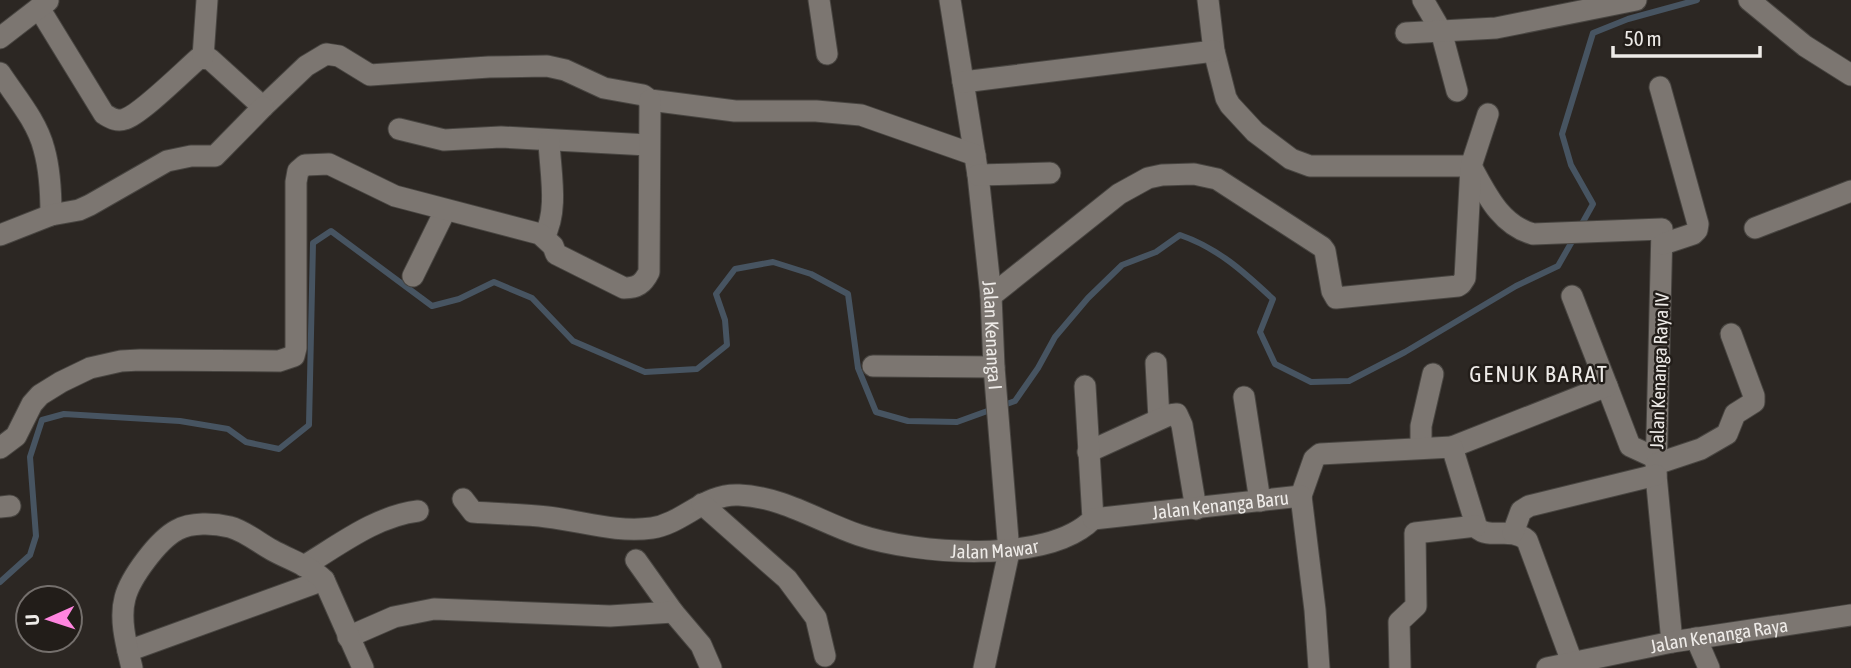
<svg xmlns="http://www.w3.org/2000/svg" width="1851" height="668" viewBox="0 0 1851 668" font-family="'Asap Condensed',sans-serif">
<rect width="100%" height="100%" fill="#2c2723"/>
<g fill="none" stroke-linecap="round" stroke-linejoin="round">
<!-- stream -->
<path stroke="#475461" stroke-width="6" d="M 1579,229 L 1593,204 L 1571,165 L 1562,134 L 1593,33 L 1628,19 L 1697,0
M 0,582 L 30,555 L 36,536 L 30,457 L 42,420 L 64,414 L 180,421 L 228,429 L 246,442 L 279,449 L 309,425 L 313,243 L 331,231 L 432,306 L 459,299 L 494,282 L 532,298 L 573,341 L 645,372 L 697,369 L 727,345 L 725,320 L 716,294 L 735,269 L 773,262 L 811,274 L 848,294 L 858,368 L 876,412 L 908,421 L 957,422 L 1015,401 L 1038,368 L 1055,337 L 1088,298 L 1122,265 L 1156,252 L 1180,235 C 1218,248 1244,272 1273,299 L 1260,332 L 1275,364 L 1311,382 L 1349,381 L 1405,352 L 1516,286 L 1558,266 L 1574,238"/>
<defs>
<g id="street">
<path d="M 819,0 L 827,54"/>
<path id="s1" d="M 950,0 L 978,175 L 991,296 L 994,367 L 1009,552 L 984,668"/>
<path d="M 1208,0 L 1214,51 L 1226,98 L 1230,105 L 1255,132 L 1291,159 L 1310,166 L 1471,166 C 1486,193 1500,225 1533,234 L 1662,229 L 1656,475 L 1672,642"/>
<path d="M 1423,0 L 1441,31 L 1457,91"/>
<path d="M 39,8 L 104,114 C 111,118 117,122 125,119 C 141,114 184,71 199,58 L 210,59 L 263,107 L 306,66 L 326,54 L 339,56 L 370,75 L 489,67 L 547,66 L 565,70 L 604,88 L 643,95 L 650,100 L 735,111 L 816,111 L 861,115 L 975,155"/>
<path d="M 1406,33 L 1496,28 L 1636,0"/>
<path d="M 0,38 L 48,1"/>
<path d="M 203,57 L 207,0"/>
<path d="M 0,73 C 15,96 37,121 44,149 C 50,170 51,193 51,215"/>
<path d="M 963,82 L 1214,51"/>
<path d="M 1660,87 L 1698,224 L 1697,230 L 1693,234 L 1663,244"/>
<path d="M 399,129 L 444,140 L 501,137 L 648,145"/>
<path d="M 978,175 L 1050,173"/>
<path d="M 1755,228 L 1851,191"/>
<path d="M 0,235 L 51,215 L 79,210 L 90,205 L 167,161 L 191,156 L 215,156 L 263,107"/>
<path d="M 544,237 C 559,210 550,171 549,141"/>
<path d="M 413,276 L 445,211"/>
<path d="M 991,296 L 1119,194 L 1148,178 L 1162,175 L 1194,174 L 1217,179 L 1322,247 L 1325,251 L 1332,291 L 1336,298 L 1458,286 L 1461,284 L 1465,278 L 1471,166 L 1488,114"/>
<path d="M 1156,363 L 1159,419"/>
<path d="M 873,366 L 994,367"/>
<path d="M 1607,386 L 1630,446 L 1656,458"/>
<path d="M 1244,397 L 1260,501"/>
<path d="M 1452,447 L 1607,386 L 1572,296"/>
<path d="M 0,448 L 16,436 L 32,404 L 40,395 L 61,382 L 90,368 L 121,361 L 140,360 L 279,361 L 294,356 L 296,348 L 296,182 L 298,171 L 305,165 L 329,164 L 395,196 L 540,234 L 553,246 L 556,254 L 624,288 C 637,288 643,284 649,272 L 650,100"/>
<path d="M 1421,448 L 1421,426 L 1433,374"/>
<path d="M 1088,452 L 1169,415 L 1177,414 L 1182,425 L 1196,509"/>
<path d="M 1656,464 L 1701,449 L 1727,434 L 1735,414 L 1754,402 L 1754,396 L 1731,334"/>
<path d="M 1301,496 L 1314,459 L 1320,454 L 1452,447 L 1477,528 C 1490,540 1510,526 1527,540 L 1572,662"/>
<path id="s2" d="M 463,499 L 473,512 C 497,514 523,514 547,517 C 582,521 616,533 652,528 C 684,523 705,493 739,495 C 783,497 818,521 859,535 C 915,554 1048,565 1093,519 L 1085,386"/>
<path d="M 702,504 L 787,579 L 816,618 L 825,656"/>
<path d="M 0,507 L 10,506"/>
<path id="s3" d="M 1093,519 L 1301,496 L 1315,610 L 1319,668"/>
<path d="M 1513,533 L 1521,511 L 1529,506 L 1656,475"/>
<path d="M 636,560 L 673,612 L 701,645 L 711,668"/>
<path d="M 304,566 C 339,545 376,516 418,511"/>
<path d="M 348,637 L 394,617 L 434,609 L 610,616 L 673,612"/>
<path d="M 1696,638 L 1709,668"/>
<path d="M 128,651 L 324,580"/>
<path d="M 132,668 C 127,647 119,620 125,598 C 130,578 158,540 177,530 C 191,522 214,523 230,527 C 245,531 259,543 272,550 C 290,560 310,566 324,580 L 363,668"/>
<path d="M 1400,668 L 1399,622 L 1416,606 L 1415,533 L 1476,526"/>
<path id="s4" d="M 1547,668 L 1672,642 L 1851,615"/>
</g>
<path id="secondary" d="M 1749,0 L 1805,46 L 1851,75"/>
</defs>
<!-- street casing -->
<use href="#street" stroke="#484541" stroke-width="23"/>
<!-- secondary casing -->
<use href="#secondary" stroke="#484541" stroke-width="23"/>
<!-- street -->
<use href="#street" stroke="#7c7671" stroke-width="21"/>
<!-- secondary -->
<use href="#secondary" stroke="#7c7671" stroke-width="21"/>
</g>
<g text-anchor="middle" stroke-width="5" stroke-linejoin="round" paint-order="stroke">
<!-- street labels -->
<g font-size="19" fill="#eeebe8" stroke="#221d19">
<text dy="7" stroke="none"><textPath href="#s1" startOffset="338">Jalan Kenanga I</textPath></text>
<text transform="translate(1659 371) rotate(-88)" y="7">Jalan Kenanga Raya IV</text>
<text dy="7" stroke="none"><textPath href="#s3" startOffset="128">Jalan Kenanga Baru</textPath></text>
<text dy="7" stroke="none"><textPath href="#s2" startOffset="555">Jalan Mawar</textPath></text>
<text dy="7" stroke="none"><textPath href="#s4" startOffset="175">Jalan Kenanga Raya</textPath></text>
</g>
<!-- quarter labels -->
<g font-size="23" letter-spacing="2" fill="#eeebe8" stroke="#221d19">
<text x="1539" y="382">GENUK BARAT</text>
</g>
</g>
<!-- north arrow -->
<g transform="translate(49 619) rotate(267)"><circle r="33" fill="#221d19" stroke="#746f6c" stroke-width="2"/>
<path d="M0-5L12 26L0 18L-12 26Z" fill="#ff85df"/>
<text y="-10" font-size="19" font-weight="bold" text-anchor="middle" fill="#eeebe8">U</text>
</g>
<!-- scale -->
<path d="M1613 46v10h147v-10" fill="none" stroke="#eeebe8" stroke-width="3.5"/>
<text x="1624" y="46" font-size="21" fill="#eeebe8" stroke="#221d19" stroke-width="5" paint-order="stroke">50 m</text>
</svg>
